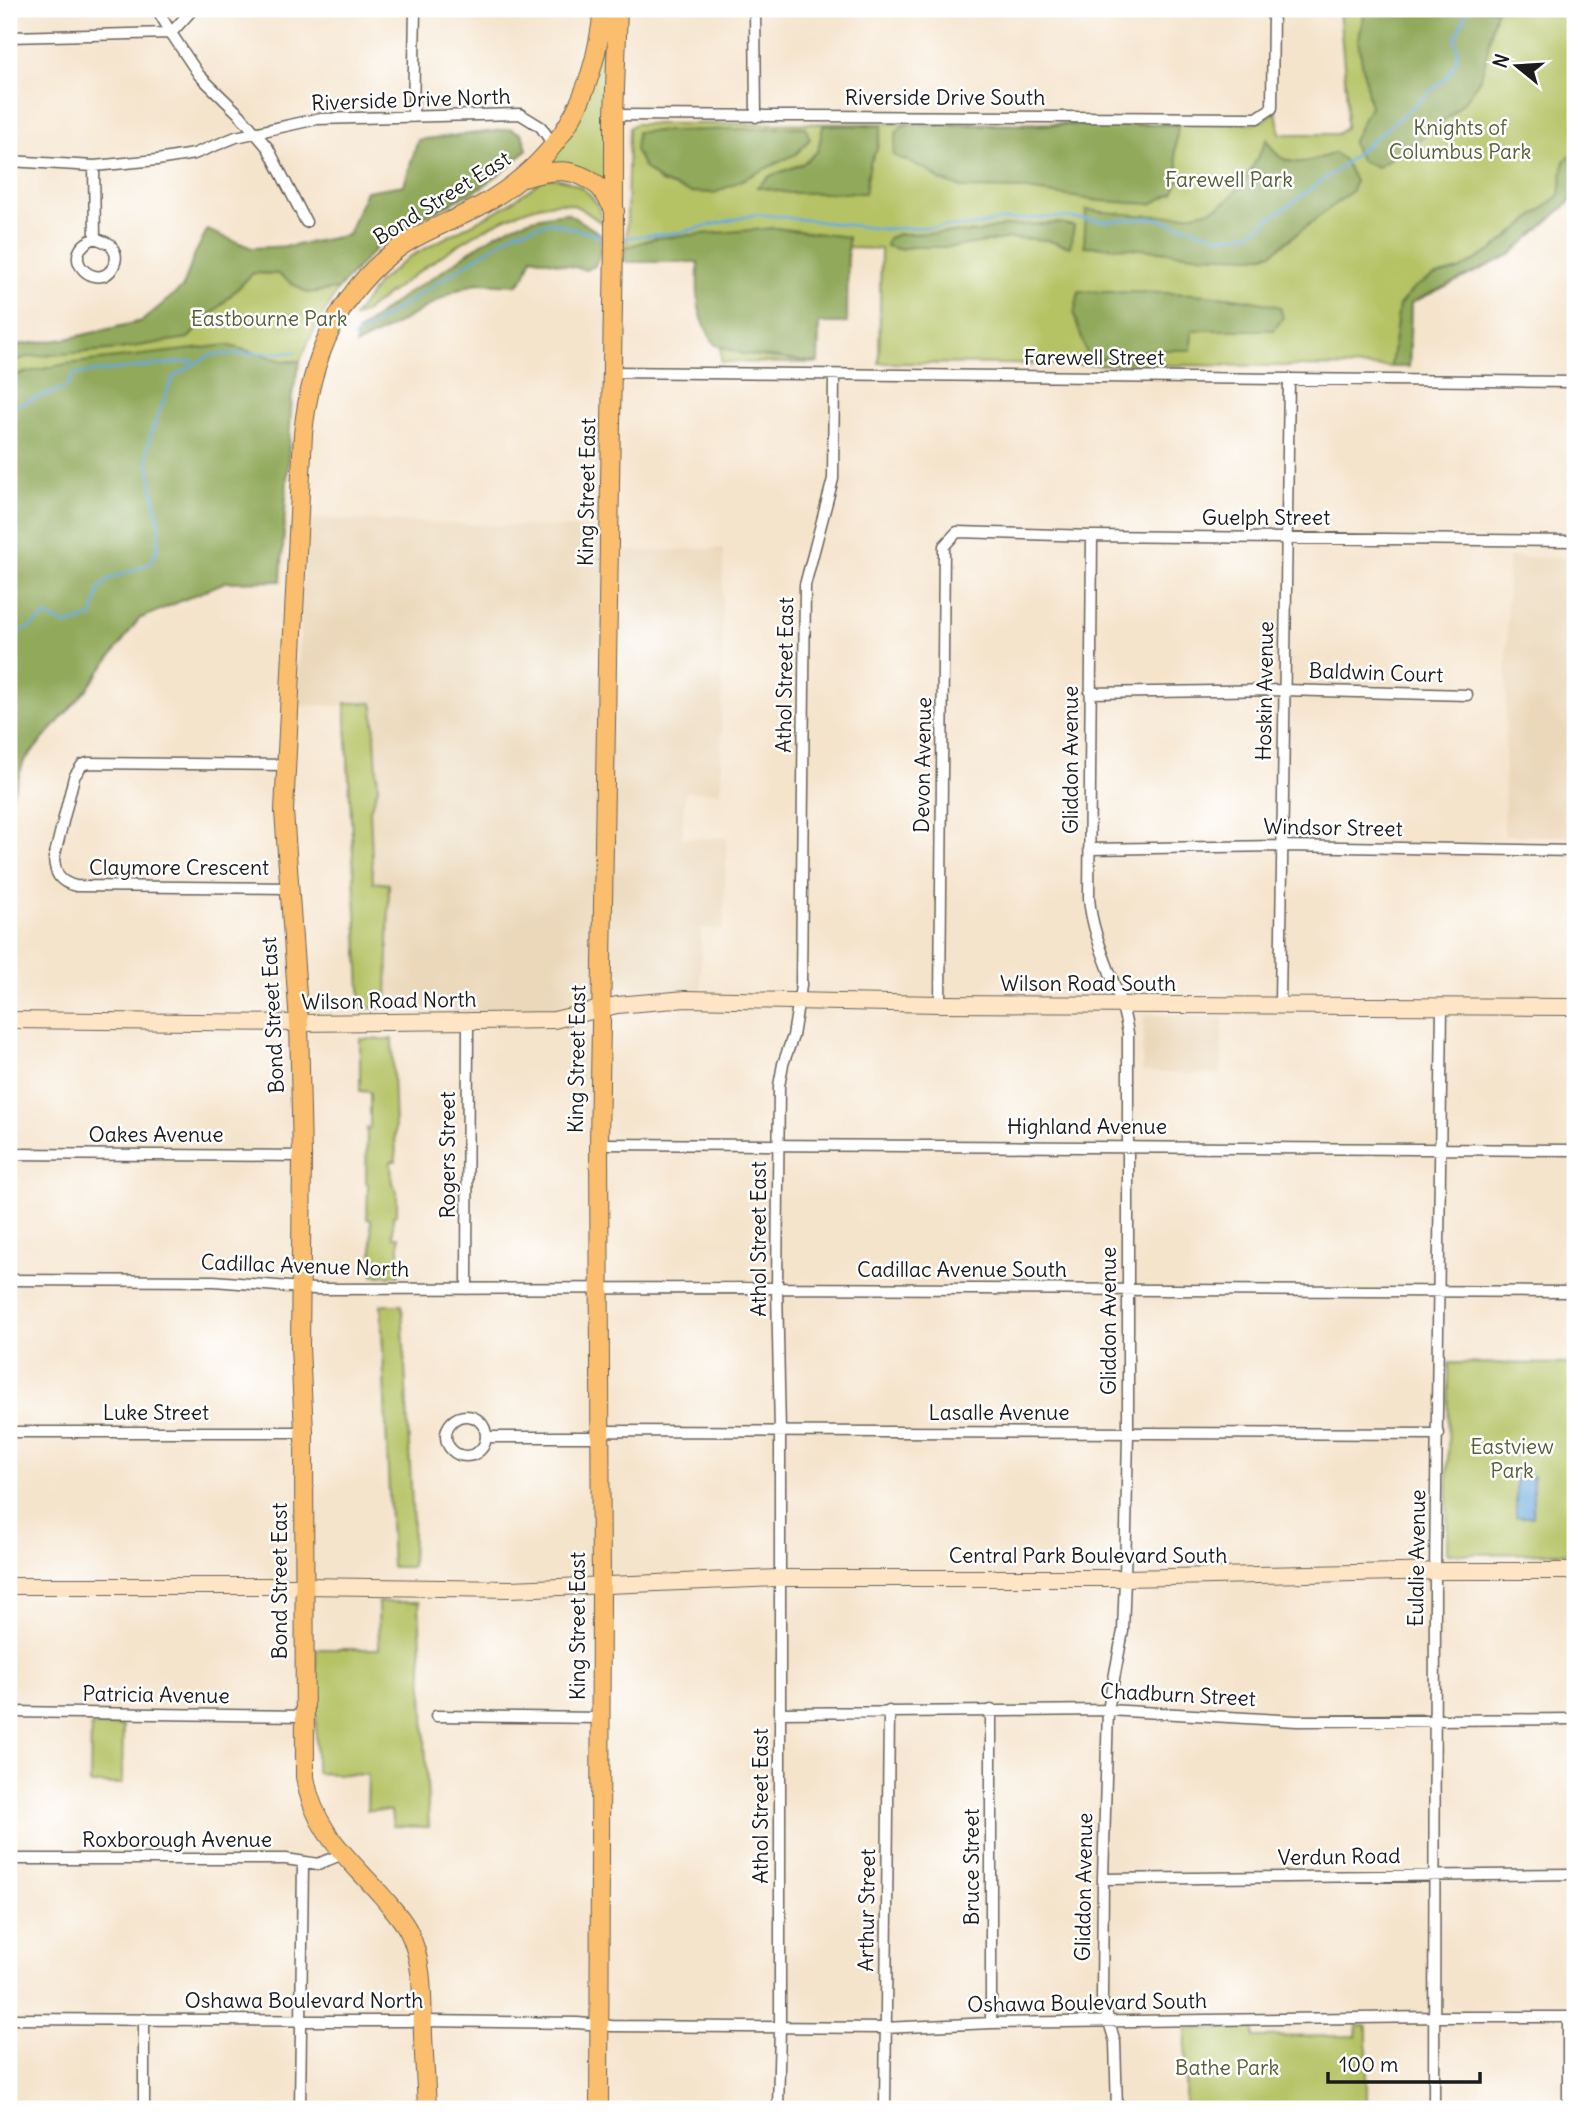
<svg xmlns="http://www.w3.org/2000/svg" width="1584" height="2118" viewBox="0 0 1584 2118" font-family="Delius,sans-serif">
<rect width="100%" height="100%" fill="#fff"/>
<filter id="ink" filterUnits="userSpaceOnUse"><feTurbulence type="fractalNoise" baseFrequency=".0143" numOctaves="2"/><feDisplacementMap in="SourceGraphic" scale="14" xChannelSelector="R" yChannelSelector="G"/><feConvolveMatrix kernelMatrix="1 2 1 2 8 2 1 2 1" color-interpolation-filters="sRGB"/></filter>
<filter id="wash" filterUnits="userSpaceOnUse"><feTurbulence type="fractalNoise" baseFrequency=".00686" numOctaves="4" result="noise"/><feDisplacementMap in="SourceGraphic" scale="28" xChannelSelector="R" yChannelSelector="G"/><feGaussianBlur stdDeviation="1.57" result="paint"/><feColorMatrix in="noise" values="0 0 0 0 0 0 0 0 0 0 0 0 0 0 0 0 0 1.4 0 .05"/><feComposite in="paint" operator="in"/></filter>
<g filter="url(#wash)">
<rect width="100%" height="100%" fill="#f5e4cc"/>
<!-- built -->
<path fill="#ebd8ba" d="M 305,518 L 594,529 L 614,552 L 723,548 L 721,792 L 685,792 L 682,838 L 727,838 L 723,930 L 701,929 L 701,991 L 668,994 L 560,1014 L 361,1008 L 350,705 L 297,706 Z
M 1508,557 L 1575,558 L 1575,836 L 1504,835 Z
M 1144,1014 L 1223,1017 L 1221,1075 L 1142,1072 Z"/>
<!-- green -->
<path fill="#b5c365" stroke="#687040" stroke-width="2" d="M 1339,9 L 1575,9 L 1575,197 L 1510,255 L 1411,303 L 1409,367 L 879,363 L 881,249 L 819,247 L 815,363 L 721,362 L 719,259 L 626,257 L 629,128 L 635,124 L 1254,123 L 1262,121 L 1276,111 L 1280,134 L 1337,134 L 1346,128 L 1347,100 Z
M 610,28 L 606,178 L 604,183 L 545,166 L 607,29 Z
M 556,178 C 583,184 598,196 602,223 C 592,217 582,207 570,204 C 517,193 406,280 365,312 L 353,318 L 379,282 L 409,257 L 504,207 L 544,179 Z
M 253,273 L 278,274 L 307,293 L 338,289 L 310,338 L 300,361 L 225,364 L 9,455 L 9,351 L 188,338 Z
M 345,703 L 373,703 L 378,788 L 370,810 L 373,882 L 389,884 L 387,1008 L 361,1008 Z
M 360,1039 L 392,1039 L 396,1161 L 391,1161 L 392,1183 L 397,1191 L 397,1215 L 393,1216 L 393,1237 L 399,1237 L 399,1276 L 373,1276 L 371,1220 L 367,1219 L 368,1184 L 366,1183 L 367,1128 L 370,1128 L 370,1092 L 360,1091 Z
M 381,1305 L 402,1305 L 413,1525 L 412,1567 L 392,1567 Z
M 1449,1363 L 1575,1364 L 1575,1553 L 1447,1554 Z
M 378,1602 L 419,1602 L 429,1827 L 393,1826 L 391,1811 L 367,1810 L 368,1775 L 316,1773 L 316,1649 L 379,1649 Z
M 91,1726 L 123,1726 L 122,1784 L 90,1784 Z
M 1357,2026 L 1367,2026 L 1367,2109 L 1185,2109 L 1186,2029 L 1254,2028 L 1254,2037 L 1356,2036 Z"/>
<!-- forest -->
<path fill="#90a95a" stroke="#56623b" stroke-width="2" d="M 1369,9 L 1497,9 C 1489,30 1489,58 1480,78 C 1463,115 1410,146 1377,167 L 1361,161 L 1352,143 L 1370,106 L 1358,41 L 1364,16 Z
M 904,125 L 1178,125 L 1175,152 L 1181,177 L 1173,193 L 1151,204 L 1100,201 L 1021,189 L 963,188 L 940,180 L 926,169 L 893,155 L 897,131 Z
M 823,126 L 882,126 L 877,149 L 870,163 L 865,193 L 789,193 L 757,187 L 770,176 L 802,164 L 818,151 Z
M 805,127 L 810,139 L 796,154 L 715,193 L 689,192 L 661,182 L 644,167 L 635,150 L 637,132 Z
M 511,129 L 522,134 L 527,149 L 510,166 L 482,187 L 412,224 L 377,247 L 338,289 L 307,293 L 278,274 L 253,273 L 188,338 L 120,349 L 28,357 L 9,362 L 9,346 L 66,339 L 142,321 L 183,287 L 194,256 L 207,230 L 252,248 L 292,246 L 348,235 L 366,191 L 404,185 L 418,140 Z
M 1267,139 C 1280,171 1308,164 1334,153 L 1344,160 L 1355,181 L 1352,191 L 1272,253 L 1254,257 L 1195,255 L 1131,248 L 1084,246 L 1086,210 C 1120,214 1199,224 1225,202 C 1244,187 1256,160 1267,139 Z
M 1575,152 L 1575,197 L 1510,255 L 1411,303 L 1409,367 L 1391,367 L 1399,305 L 1415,287 L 1434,276 L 1459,270 L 1492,250 L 1560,195 L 1564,161 Z
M 567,213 L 601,234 L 600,253 L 595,266 L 586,270 L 532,257 L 525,276 L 517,285 L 477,283 L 455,291 L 388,329 L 356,345 L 357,333 C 374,319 391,304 409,292 C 418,286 428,281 437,275 C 482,243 509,217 567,213 Z
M 1059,223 L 1074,226 L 1070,247 L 1046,240 L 1010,238 L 954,247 L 912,247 L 898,249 L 886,246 L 888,238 L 899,234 L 978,232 L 1004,226 Z
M 775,228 L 848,237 L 847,323 L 819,323 L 818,363 L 743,354 L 715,345 C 694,310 698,301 698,262 L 626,262 L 624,248 L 655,238 Z
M 1079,291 C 1146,294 1215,289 1280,307 L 1283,318 L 1274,330 L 1192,330 L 1191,350 L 1143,350 L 1136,361 L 1088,358 L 1074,314 Z
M 227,345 L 287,362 L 300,361 L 292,395 L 281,581 L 225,582 L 139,619 L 87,689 L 24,761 L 9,804 L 9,376 L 66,364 Z"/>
<!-- water -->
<path fill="#66a8da" stroke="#41627b" stroke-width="2" d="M 1516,1476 L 1533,1476 L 1533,1517 L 1516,1517 Z"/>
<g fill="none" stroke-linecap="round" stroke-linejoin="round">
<!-- stream -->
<path stroke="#66a8da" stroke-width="2.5" d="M 622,238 L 682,232 L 757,214 L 882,229 L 972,226 L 1002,220 L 1059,217 L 1105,221 L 1153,218 L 1222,237 L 1251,233 L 1338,169 L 1445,79 L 1455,64 L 1458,51 L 1455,39 L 1468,9
M 353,338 L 515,232 L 551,222 L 608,239
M 9,408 L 67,387 L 74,374 L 194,361
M 9,639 L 47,616 L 66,625 L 92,617 L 100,587 L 109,579 L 151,563 L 158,547 L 159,525 L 147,456 L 150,436 L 173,377 L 210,355 L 297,352"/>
</g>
</g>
<g filter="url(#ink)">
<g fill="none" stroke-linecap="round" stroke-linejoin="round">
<defs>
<path id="street" d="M 157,9 L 171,33 L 199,75 L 240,115 L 268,148 L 306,222
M 755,9 L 756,117
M 171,33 L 193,9
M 9,37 L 171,33
M 614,115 L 1257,118 L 1272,108 L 1273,9
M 413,117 L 415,9
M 9,161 L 94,166 L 157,160 L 194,154 L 236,137 L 317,119 L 520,114 L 541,127 L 554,146
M 94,166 L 95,238 C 53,256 100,296 114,265 C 118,257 115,251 110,244 L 95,238
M 612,372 L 1575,382
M 1092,536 L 1089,898 C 1093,946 1121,987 1128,1033 L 1128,1433 L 1125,1578 L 1123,1631 L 1108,1710 L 1103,1879 L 1102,1998 L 1115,2042 L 1117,2109
M 1090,693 L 1284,690 L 1467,695
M 286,765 L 88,763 L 82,765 L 74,777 L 54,858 C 55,874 59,882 76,886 L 288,888
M 1089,849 L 1283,846 L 1575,851
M 940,1004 L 944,546 L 957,532 L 1092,536 L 1575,541
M 1280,1004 L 1289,379
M 599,1144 L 1575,1150
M 9,1154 L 302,1156
M 9,1280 L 214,1281 L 314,1289 L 777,1288 L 1575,1292
M 467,1289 L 468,1021
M446 1436a20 20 0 1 1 40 0a20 20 0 1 1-40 0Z
M 601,1431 L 1439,1434
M 9,1432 L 304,1432
M 486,1437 L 601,1437
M 9,1712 L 303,1716
M 780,1713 L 1108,1710 L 1297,1721 L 1575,1719
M 436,1716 L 601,1718
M 9,1859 L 286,1859 L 318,1864 L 343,1854
M 1103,1879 L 1575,1874
M 1568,2017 L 1568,2109
M 9,2019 L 423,2021 L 577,2023 L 612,2026 L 884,2028 L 991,2023 L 1433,2017 L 1575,2017
M 991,2023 L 991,1710
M 144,2109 L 144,2019
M 300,2109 L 303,1862
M 778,2109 L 780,2027 L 780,1432 L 777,1288 L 779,1086 L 783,1064 L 793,1036 L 801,986 L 805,585 L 833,479 L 834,375
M 885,2109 L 889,1711
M 1434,2109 L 1435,1572 L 1442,1006"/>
<path id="secondary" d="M 9,1020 L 299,1023 L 554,1020 L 617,1005 L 686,999 L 940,1004 L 1575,1007
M 9,1586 L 303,1586 L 511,1589 L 778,1578 L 1125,1578 L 1446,1571 L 1575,1571"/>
<path id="primary" d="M 524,178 C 552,169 575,166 599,187 C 605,193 610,204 615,211
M 427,2109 C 426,2084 424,2059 423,2035 C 422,1999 424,1962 408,1930 C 401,1917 391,1907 382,1896 C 347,1856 314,1832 305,1777 L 304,1432 L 300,1347 L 302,1156 L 299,1023 L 284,811 L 303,434 C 310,361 338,291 400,247 C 424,230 454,221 480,206 C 560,161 594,98 603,9
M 599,2109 L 601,1596 L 599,1144 L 614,243 L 614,115 L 618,9"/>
</defs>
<!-- street casing -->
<use href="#street" stroke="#68625a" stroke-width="13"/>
<!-- secondary casing -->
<use href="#secondary" stroke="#68625a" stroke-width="18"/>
<!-- primary casing -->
<use href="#primary" stroke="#68625a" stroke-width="20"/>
<!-- street -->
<use href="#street" stroke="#fff" stroke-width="10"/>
<!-- secondary -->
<use href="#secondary" stroke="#fde5c5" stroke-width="16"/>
<!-- primary -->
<use href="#primary" stroke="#fabe6e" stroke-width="18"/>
</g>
</g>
<g text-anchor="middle" stroke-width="5" stroke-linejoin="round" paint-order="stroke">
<!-- street labels -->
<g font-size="21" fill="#1c1c1c" stroke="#fff">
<text x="945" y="105">Riverside Drive South</text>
<text transform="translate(411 100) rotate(-2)" y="7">Riverside Drive North</text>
<text transform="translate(442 198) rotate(-32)" y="7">Bond Street East</text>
<text x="1094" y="365">Farewell Street</text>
<text transform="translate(587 492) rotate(-89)" y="7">King Street East</text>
<text x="1266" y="525">Guelph Street</text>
<text transform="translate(1376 673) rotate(2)" y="7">Baldwin Court</text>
<text transform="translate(785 675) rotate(-89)" y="7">Athol Street East</text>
<text transform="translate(1265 691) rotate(-89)" y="7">Hoskin Avenue</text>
<text transform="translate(1071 760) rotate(-90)" y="7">Gliddon Avenue</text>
<text transform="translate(923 765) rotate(-89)" y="7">Devon Avenue</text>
<text transform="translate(1333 828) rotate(1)" y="7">Windsor Street</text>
<text x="179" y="875">Claymore Crescent</text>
<text x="1088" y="991">Wilson Road South</text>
<text transform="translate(389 1001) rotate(-1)" y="7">Wilson Road North</text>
<text transform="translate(273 1015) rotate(-93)" y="7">Bond Street East</text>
<text transform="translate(577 1059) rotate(-89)" y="7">King Street East</text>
<text x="1087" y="1134">Highland Avenue</text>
<text x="156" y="1142">Oakes Avenue</text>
<text transform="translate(448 1155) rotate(-90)" y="7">Rogers Street</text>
<text transform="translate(759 1239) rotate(-90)" y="7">Athol Street East</text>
<text transform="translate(305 1266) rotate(2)" y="7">Cadillac Avenue North</text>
<text x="962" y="1277">Cadillac Avenue South</text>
<text transform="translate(1109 1321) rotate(-90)" y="7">Gliddon Avenue</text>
<text x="156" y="1420">Luke Street</text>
<text x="999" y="1420">Lasalle Avenue</text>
<text x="1088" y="1563">Central Park Boulevard South</text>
<text transform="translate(1417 1558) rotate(-89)" y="7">Eulalie Avenue</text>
<text transform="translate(280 1581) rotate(-90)" y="7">Bond Street East</text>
<text transform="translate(578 1626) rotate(-90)" y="7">King Street East</text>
<text transform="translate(156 1695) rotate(1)" y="7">Patricia Avenue</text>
<text transform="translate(1178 1695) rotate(3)" y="7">Chadburn Street</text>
<text transform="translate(761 1806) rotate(-90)" y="7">Athol Street East</text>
<text x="177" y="1847">Roxborough Avenue</text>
<text transform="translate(1339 1857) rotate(-1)" y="7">Verdun Road</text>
<text transform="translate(972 1867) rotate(-90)" y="7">Bruce Street</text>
<text transform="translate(1084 1887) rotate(-89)" y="7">Gliddon Avenue</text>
<text transform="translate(867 1910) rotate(-89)" y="7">Arthur Street</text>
<text x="304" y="2008">Oshawa Boulevard North</text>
<text transform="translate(1087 2003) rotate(-1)" y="7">Oshawa Boulevard South</text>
</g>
<!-- park labels -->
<g font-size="21" fill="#595f39" stroke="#fff">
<text x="1460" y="135">Knights of<tspan x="1460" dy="24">Columbus Park</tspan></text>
<text x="1229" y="187">Farewell Park</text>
<text x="269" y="326">Eastbourne Park</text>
<text x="1512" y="1454">Eastview<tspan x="1512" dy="24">Park</tspan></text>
<text x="1227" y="2075">Bathe Park</text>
</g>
</g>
<!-- margin -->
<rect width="1584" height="2118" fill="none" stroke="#fff" stroke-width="35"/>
<!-- north arrow -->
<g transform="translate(1517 66) rotate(288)" stroke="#ffffff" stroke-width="5" paint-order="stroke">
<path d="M0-5L12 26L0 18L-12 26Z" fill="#1c1c1c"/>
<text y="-10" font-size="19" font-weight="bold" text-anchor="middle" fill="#1c1c1c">N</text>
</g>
<!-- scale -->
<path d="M1328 2072v10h152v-10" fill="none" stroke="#1c1c1c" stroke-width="3.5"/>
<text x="1339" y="2072" font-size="21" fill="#1c1c1c" stroke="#ffffff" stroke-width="5" paint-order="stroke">100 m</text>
</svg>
